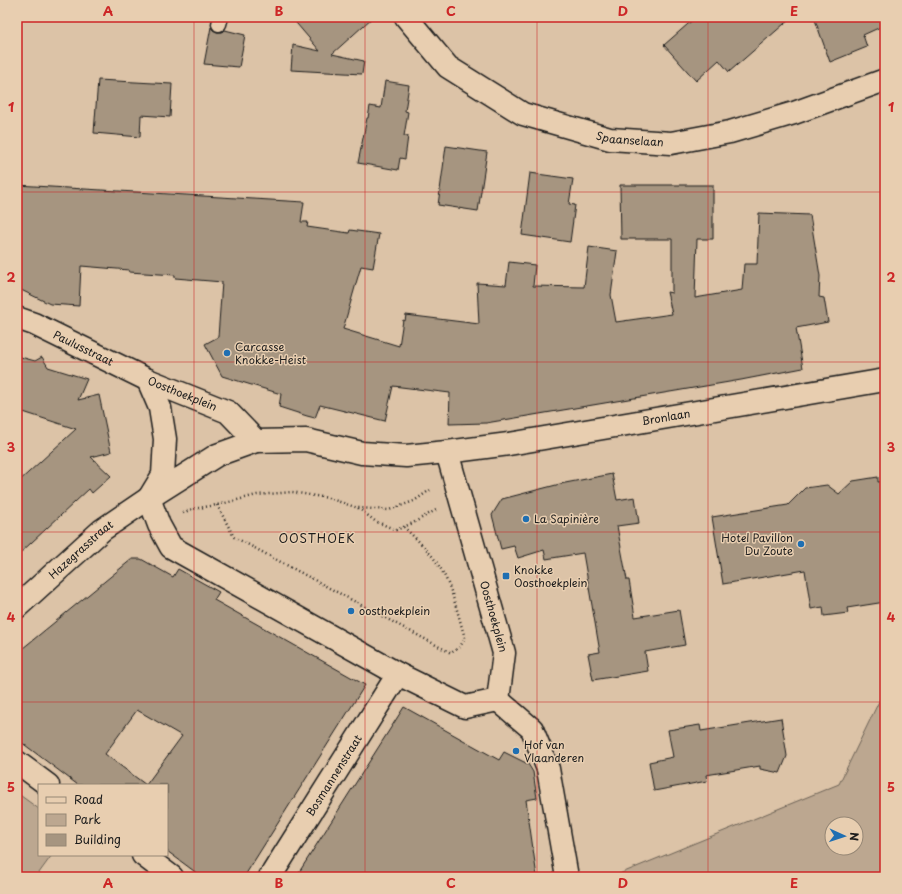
<svg xmlns="http://www.w3.org/2000/svg" width="902" height="894" viewBox="0 0 902 894" font-family="'Playpen Sans',sans-serif">
<rect width="100%" height="100%" fill="#dcc3a7"/>
<filter id="ink" filterUnits="userSpaceOnUse"><feTurbulence type="fractalNoise" baseFrequency=".025" numOctaves="2"/><feDisplacementMap in="SourceGraphic" scale="8" xChannelSelector="R" yChannelSelector="G"/><feConvolveMatrix kernelMatrix="1 2 1 2 8 2 1 2 1" color-interpolation-filters="sRGB"/></filter>
<g filter="url(#ink)">
<!-- green -->
<path fill="#bca790" stroke="#6c6256" fill-rule="evenodd" d="M 884,691 L 885,692 L 885,877 L 612,877 L 839,784 ZM 832,824 L 856,824 L 856,848 L 832,848 Z
M 17,793 L 39,809 L 39,855 L 52,855 L 36,877 L 17,877 Z"/>
<!-- building -->
<path fill="#a69580" stroke="#1c1c1c" d="M 291,17 L 373,17 L 332,54 L 364,61 L 362,74 L 291,70 L 293,45 L 320,51 Z
M 696,17 L 792,17 L 729,72 L 719,60 L 696,81 L 664,45 Z
M 814,17 L 885,17 L 885,25 L 863,35 L 867,47 L 830,62 Z
M 211,27 L 213,30 L 217,32 L 221,32 L 225,30 L 245,35 L 239,67 L 204,64 Z
M 98,80 L 172,84 L 170,117 L 141,115 L 140,137 L 94,133 Z
M 385,81 L 409,85 L 405,111 L 408,112 L 404,136 L 408,136 L 405,159 L 400,158 L 398,170 L 358,163 L 367,118 L 368,118 L 370,106 L 381,108 Z
M 446,146 L 487,152 L 478,211 L 438,205 Z
M 530,173 L 573,179 L 569,204 L 575,205 L 570,242 L 522,235 Z
M 17,185 L 304,202 L 301,222 L 308,222 L 307,227 L 349,233 L 350,230 L 379,234 L 373,268 L 361,266 L 343,329 L 399,346 L 403,320 L 405,321 L 406,315 L 479,324 L 477,283 L 506,285 L 509,262 L 535,265 L 533,286 L 584,287 L 589,247 L 617,251 L 611,295 L 616,322 L 672,314 L 667,292 L 672,293 L 672,239 L 621,239 L 620,185 L 713,185 L 713,239 L 697,239 L 695,298 L 742,290 L 744,264 L 757,264 L 759,213 L 810,215 L 820,276 L 819,297 L 824,298 L 828,322 L 796,328 L 803,368 L 741,380 L 486,423 L 449,424 L 450,393 L 393,386 L 385,421 L 320,405 L 315,418 L 307,416 L 279,407 L 281,394 L 222,376 L 205,344 L 218,337 L 222,282 L 175,278 L 175,275 L 129,272 L 129,270 L 81,266 L 79,306 L 50,304 L 17,288 Z
M 17,356 L 35,361 L 42,357 L 48,367 L 87,379 L 78,400 L 99,395 L 111,452 L 91,457 L 111,476 L 92,493 L 89,489 L 17,556 L 17,483 L 76,429 L 17,410 Z
M 612,474 L 617,500 L 635,497 L 639,523 L 617,526 L 627,580 L 629,580 L 635,617 L 679,610 L 685,645 L 645,652 L 648,671 L 593,680 L 588,654 L 600,652 L 583,553 L 546,559 L 544,550 L 518,558 L 514,546 L 501,549 L 492,515 L 502,499 L 560,484 Z
M 878,477 L 878,482 L 885,481 L 885,602 L 847,608 L 848,613 L 824,616 L 823,607 L 811,609 L 805,570 L 723,584 L 712,517 L 788,505 L 805,488 L 827,485 L 839,494 L 853,481 Z
M 132,559 L 141,559 L 173,577 L 178,569 L 219,592 L 214,600 L 365,685 L 244,877 L 202,877 L 167,851 L 167,785 L 146,785 L 182,736 L 137,710 L 105,754 L 146,785 L 78,785 L 17,739 L 17,653 Z
M 404,707 L 499,760 L 504,752 L 528,764 L 533,772 L 537,798 L 526,800 L 537,877 L 296,877 Z
M 781,718 L 787,756 L 780,773 L 760,769 L 760,766 L 706,775 L 707,781 L 654,791 L 649,762 L 673,757 L 668,730 L 700,725 L 701,731 Z"/>
<g fill="none" stroke-linecap="round" stroke-linejoin="round">
<defs>
<path id="lane" d="M 219,24 L 221,17"/>
<g id="street">
<path id="s1" d="M 406,17 L 448,67 L 523,114 L 610,139 L 671,143 L 730,132 L 794,113 L 885,80"/>
<path id="s2" d="M 17,318 L 34,324 L 148,380 L 228,412 L 256,441"/>
<path d="M 148,380 L 160,408 L 165,439 L 163,475 L 149,498 L 159,525 L 171,547 L 398,674 L 465,707 L 498,700"/>
<path id="s3" d="M 447,452 L 504,653 L 498,700"/>
<path d="M 498,700 L 532,729 L 548,769 L 567,877"/>
<path d="M 17,762 L 48,785"/>
<path d="M 143,855 L 172,877"/>
<path id="s4" d="M 270,877 L 398,674"/>
</g>
<g id="secondary">
<path id="s5" d="M 17,607 L 102,530 L 149,498 L 217,455 L 256,441 L 306,440 L 362,453 L 406,456 L 447,452 L 509,444 L 885,380"/>
</g>
</defs>
<!-- lane casing -->
<use href="#lane" stroke="#1c1c1c" stroke-width="17"/>
<!-- street casing -->
<use href="#street" stroke="#1c1c1c" stroke-width="25"/>
<!-- secondary casing -->
<use href="#secondary" stroke="#1c1c1c" stroke-width="25"/>
<!-- path -->
<path stroke="#1c1c1c" stroke-width="2.5" stroke-dasharray="1 3" stroke-linecap="butt" d="M 217,505 L 234,537 L 451,653 L 460,647 L 465,638 C 458,615 452,586 439,566 C 430,551 416,539 404,527
M 358,508 L 375,521 L 396,530 L 413,523 L 436,510
M 183,513 L 192,509 L 217,505 L 257,495 L 292,492 L 328,498 L 358,508 L 389,510 L 414,501 L 430,490"/>
<!-- lane -->
<use href="#lane" stroke="#e8ceb0" stroke-width="14"/>
<!-- street -->
<use href="#street" stroke="#e8ceb0" stroke-width="22"/>
<!-- secondary -->
<use href="#secondary" stroke="#e8ceb0" stroke-width="22"/>
</g>
</g>
<!-- grid -->
<path fill="none" stroke="#cd2727" stroke-width="1" stroke-opacity="0.55" d="M 194,17 L 194,877M 365,17 L 365,877M 537,17 L 537,877M 708,17 L 708,877M 17,192 L 885,192M 17,362 L 885,362M 17,532 L 885,532M 17,702 L 885,702"/>
<!-- markers -->
<g fill="#1f6fb2" stroke="#e8ceb0" stroke-width="1.5">
<circle cx="227" cy="353" r="4"/>
<circle cx="526" cy="519" r="4"/>
<circle cx="801" cy="544" r="4"/>
<rect x="502" y="572" width="8" height="8" rx="2"/>
<circle cx="351" cy="611" r="4"/>
<circle cx="516" cy="751" r="4"/>
</g>
<g text-anchor="middle" stroke-width="3" stroke-linejoin="round" paint-order="stroke">
<!-- street labels -->
<g font-size="11" fill="#1c1c1c" stroke="#e8ceb0">
<text dy="4" stroke="none"><textPath href="#s1" startOffset="264">Spaanselaan</textPath></text>
<text dy="4" stroke="none"><textPath href="#s2" startOffset="73">Paulusstraat</textPath></text>
<text dy="4" stroke="none"><textPath href="#s2" startOffset="182">Oosthoekplein</textPath></text>
<text dy="4" stroke="none"><textPath href="#s5" startOffset="708">Bronlaan</textPath></text>
<text dy="4" stroke="none"><textPath href="#s5" startOffset="86">Hazegrasstraat</textPath></text>
<text dy="4" stroke="none"><textPath href="#s3" startOffset="171">Oosthoekplein</textPath></text>
<text dy="4" stroke="none"><textPath href="#s4" startOffset="120">Bosmannenstraat</textPath></text>
</g>
<!-- poi labels -->
<g font-size="11" fill="#1c1c1c" stroke="#e8ceb0" text-anchor="start">
<text x="235" y="351">Carcasse<tspan x="235" dy="13">Knokke-Heist</tspan></text>
<text x="534" y="523">La Sapinière</text>
<text x="793" y="542" text-anchor="end">Hotel Pavillon<tspan x="793" dy="13">Du Zoute</tspan></text>
<text x="514" y="574">Knokke<tspan x="514" dy="13">Oosthoekplein</tspan></text>
<text x="359" y="615">oosthoekplein</text>
<text x="524" y="749">Hof van<tspan x="524" dy="13">Vlaanderen</tspan></text>
</g>
<!-- neighbourhood labels -->
<g font-size="12" letter-spacing="1" fill="#1c1c1c" stroke="#e8ceb0">
<text x="317" y="543">OOSTHOEK</text>
</g>
</g>
<!-- margin -->
<rect width="902" height="894" fill="none" stroke="#e8ceb0" stroke-width="44"/>
<!-- legend -->
<rect x="38" y="784" width="130" height="72" fill="#e8ceb0" stroke="#968775"/>
<rect x="46" y="797" width="20" height="6" fill="#e8ceb0" stroke="#968775"/>
<text x="74" y="804" font-size="12" fill="#1c1c1c">Road</text>
<rect x="46" y="814" width="20" height="12" fill="#bca790" stroke="#968775"/>
<text x="74" y="824" font-size="12" fill="#1c1c1c">Park</text>
<rect x="46" y="834" width="20" height="12" fill="#a69580" stroke="#968775"/>
<text x="74" y="844" font-size="12" fill="#1c1c1c">Building</text>
<!-- north arrow -->
<g transform="translate(844 836) rotate(93)"><circle r="19" fill="#e8ceb0" stroke="#968775"/>
<path d="M0-3L7 15L0 10L-7 15Z" fill="#1f6fb2"/>
<text y="-6" font-size="11" font-weight="bold" text-anchor="middle" fill="#1c1c1c">N</text>
</g>
<rect x="22" y="22" width="858" height="850" fill="none" stroke="#cd2727" stroke-width="1.5"/>
<g font-size="13" text-anchor="middle" font-weight="bold" fill="#cd2727">
<text x="108" y="16">A</text>
<text x="279" y="16">B</text>
<text x="451" y="16">C</text>
<text x="623" y="16">D</text>
<text x="794" y="16">E</text>
<text x="11" y="112">1</text>
<text x="891" y="112">1</text>
<text x="11" y="282">2</text>
<text x="891" y="282">2</text>
<text x="11" y="452">3</text>
<text x="891" y="452">3</text>
<text x="11" y="622">4</text>
<text x="891" y="622">4</text>
<text x="11" y="792">5</text>
<text x="891" y="792">5</text>
<text x="108" y="888">A</text>
<text x="279" y="888">B</text>
<text x="451" y="888">C</text>
<text x="623" y="888">D</text>
<text x="794" y="888">E</text>
</g>
</svg>
